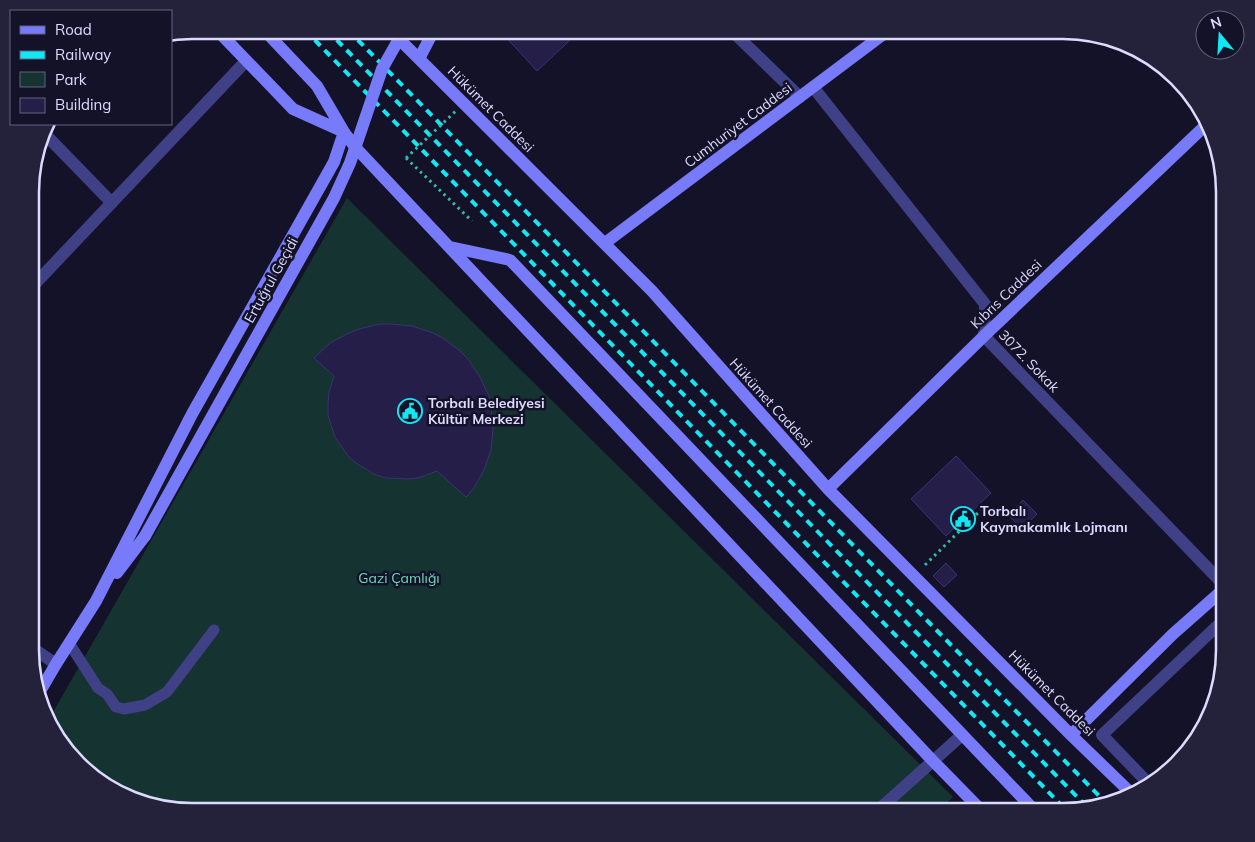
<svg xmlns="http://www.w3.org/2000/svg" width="1255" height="842" viewBox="0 0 1255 842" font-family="Mulish,sans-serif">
<rect width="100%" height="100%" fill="#141229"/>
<!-- green -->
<path fill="#153330" d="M 347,198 L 953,797 L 937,812 L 191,812 L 140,804 L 102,785 L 52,731 L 48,721 Z"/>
<!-- building -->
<path fill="#251e49" stroke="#3b3274" d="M 505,30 L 581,30 L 537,71 L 502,33 Z
M 380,324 L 391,324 L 412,326 L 433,333 L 443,338 L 460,351 L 468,359 L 480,377 L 489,396 L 491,407 L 493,428 L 491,450 L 484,470 L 473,489 L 466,497 L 437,471 L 421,477 L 410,479 L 387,478 L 376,475 L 356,463 L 348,456 L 335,437 L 328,415 L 328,403 L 329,392 L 334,376 L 314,358 L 330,343 L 349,333 L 359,329 Z
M 956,456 L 991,493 L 946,536 L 911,499 Z
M 1023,500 L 1037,514 L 1022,529 L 1008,515 Z
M 946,563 L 957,575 L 944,587 L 933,576 Z"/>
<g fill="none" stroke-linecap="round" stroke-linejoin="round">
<!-- path -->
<path stroke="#36b7a8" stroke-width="3" stroke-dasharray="2.5 4" stroke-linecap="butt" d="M 406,158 L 472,221
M 925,565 L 983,508"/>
<!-- lane -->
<path stroke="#3f4086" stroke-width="11" d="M 69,643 L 98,688 L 107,694 L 116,707 L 124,709 L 145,705 L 167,692 L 214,630"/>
<!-- street -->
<path stroke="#3f4086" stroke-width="12" d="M 731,30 L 800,97
M 813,87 L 985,304 L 984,336 L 1225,586
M 1186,92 L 1207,122
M 43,132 L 112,203
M 31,288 L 246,61
M 31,647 L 56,664
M 1150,785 L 1102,735 L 1215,628 L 1225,620
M 876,812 L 962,735"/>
<!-- secondary -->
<path stroke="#777af9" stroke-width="12" d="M 217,30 L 293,109 L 344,132
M 264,30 L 317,86 L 344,132 L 355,147 L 933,761 L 983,812
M 390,30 L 652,291 L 828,489 L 1071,735 L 1132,794
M 419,59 L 434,30
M 605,243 L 889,30
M 450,247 L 510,260 L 1036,812
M 828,489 L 984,336 L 1207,124
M 117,573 L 145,536
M 39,693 L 56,664 L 96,601 L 192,414 L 334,162 L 344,132
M 1071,735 L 1173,634 L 1225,588"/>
<!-- rail -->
<path stroke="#10e9f5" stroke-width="4" stroke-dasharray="8 6" stroke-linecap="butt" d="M 305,30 L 1068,812
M 327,30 L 1087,807
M 348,30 L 1105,802"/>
<!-- path-bridge -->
<path stroke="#36b7a8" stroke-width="3" stroke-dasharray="2.5 4" stroke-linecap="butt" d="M 406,158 L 458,109"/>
<!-- secondary-bridge -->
<path stroke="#777af9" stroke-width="12" d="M 145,536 L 334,198 L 350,163 L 382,69 L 404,30"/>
</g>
<!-- icons -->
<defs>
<symbol id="civic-ring" viewBox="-11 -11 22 22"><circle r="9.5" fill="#141229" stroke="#10e9f5" stroke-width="1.5"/><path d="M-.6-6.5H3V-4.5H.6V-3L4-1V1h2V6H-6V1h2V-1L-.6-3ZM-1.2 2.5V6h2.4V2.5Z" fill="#10e9f5"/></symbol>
</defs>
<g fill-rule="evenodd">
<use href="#civic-ring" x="396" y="397" width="28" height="28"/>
<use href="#civic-ring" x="949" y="505" width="28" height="28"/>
</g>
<g text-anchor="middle" stroke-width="5" stroke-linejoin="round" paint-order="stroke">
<!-- street labels -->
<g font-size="14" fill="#dddbfd" stroke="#141229">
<text transform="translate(491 109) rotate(45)" y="5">Hükümet Caddesi</text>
<text transform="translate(738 125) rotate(-37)" y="5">Cumhuriyet Caddesi</text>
<text transform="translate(271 280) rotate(-61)" y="5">Ertuğrul Geçidi</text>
<text transform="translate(1006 294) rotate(-44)" y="5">Kıbrıs Caddesi</text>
<text transform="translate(1029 361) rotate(46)" y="5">3072. Sokak</text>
<text transform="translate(771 403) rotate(48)" y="5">Hükümet Caddesi</text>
<text transform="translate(1052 693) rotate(45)" y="5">Hükümet Caddesi</text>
</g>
<!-- poi labels -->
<g font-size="14" font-weight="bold" fill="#dddbfd" stroke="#141229" text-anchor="start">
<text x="428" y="408">Torbalı Belediyesi<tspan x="428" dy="16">Kültür Merkezi</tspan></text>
<text x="980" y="516">Torbalı<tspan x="980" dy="16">Kaymakamlık Lojmanı</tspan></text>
</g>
<!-- park labels -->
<g font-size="14" fill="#69dcb9" stroke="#141229">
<text x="399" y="583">Gazi Çamlığı</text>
</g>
</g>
<!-- crop -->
<path d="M0 0H1255V842H0ZM192 39H1063A153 153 0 0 1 1216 192V650A153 153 0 0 1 1063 803H192A153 153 0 0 1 39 650V192A153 153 0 0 1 192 39Z" fill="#24223a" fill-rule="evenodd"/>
<path fill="none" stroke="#dddbfd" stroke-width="2.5" d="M192 39H1063A153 153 0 0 1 1216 192V650A153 153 0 0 1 1063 803H192A153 153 0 0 1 39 650V192A153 153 0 0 1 192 39Z"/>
<!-- legend -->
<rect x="10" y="10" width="162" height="115" fill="#141229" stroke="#64627e"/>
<rect x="20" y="26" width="25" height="8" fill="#777af9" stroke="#64627e"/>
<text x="55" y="35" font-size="15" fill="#dddbfd">Road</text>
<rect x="20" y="51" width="25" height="8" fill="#10e9f5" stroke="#64627e"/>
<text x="55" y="60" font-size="15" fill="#dddbfd">Railway</text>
<rect x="20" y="72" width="25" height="15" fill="#153330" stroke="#64627e"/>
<text x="55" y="85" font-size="15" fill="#dddbfd">Park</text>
<rect x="20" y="98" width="25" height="15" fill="#251e49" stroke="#64627e"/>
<text x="55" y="110" font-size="15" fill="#dddbfd">Building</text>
<!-- north arrow -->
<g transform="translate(1220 35) rotate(342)"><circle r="24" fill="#141229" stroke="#64627e"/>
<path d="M0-4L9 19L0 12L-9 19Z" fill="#10e9f5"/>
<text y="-8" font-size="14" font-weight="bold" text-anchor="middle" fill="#dddbfd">N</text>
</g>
</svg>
